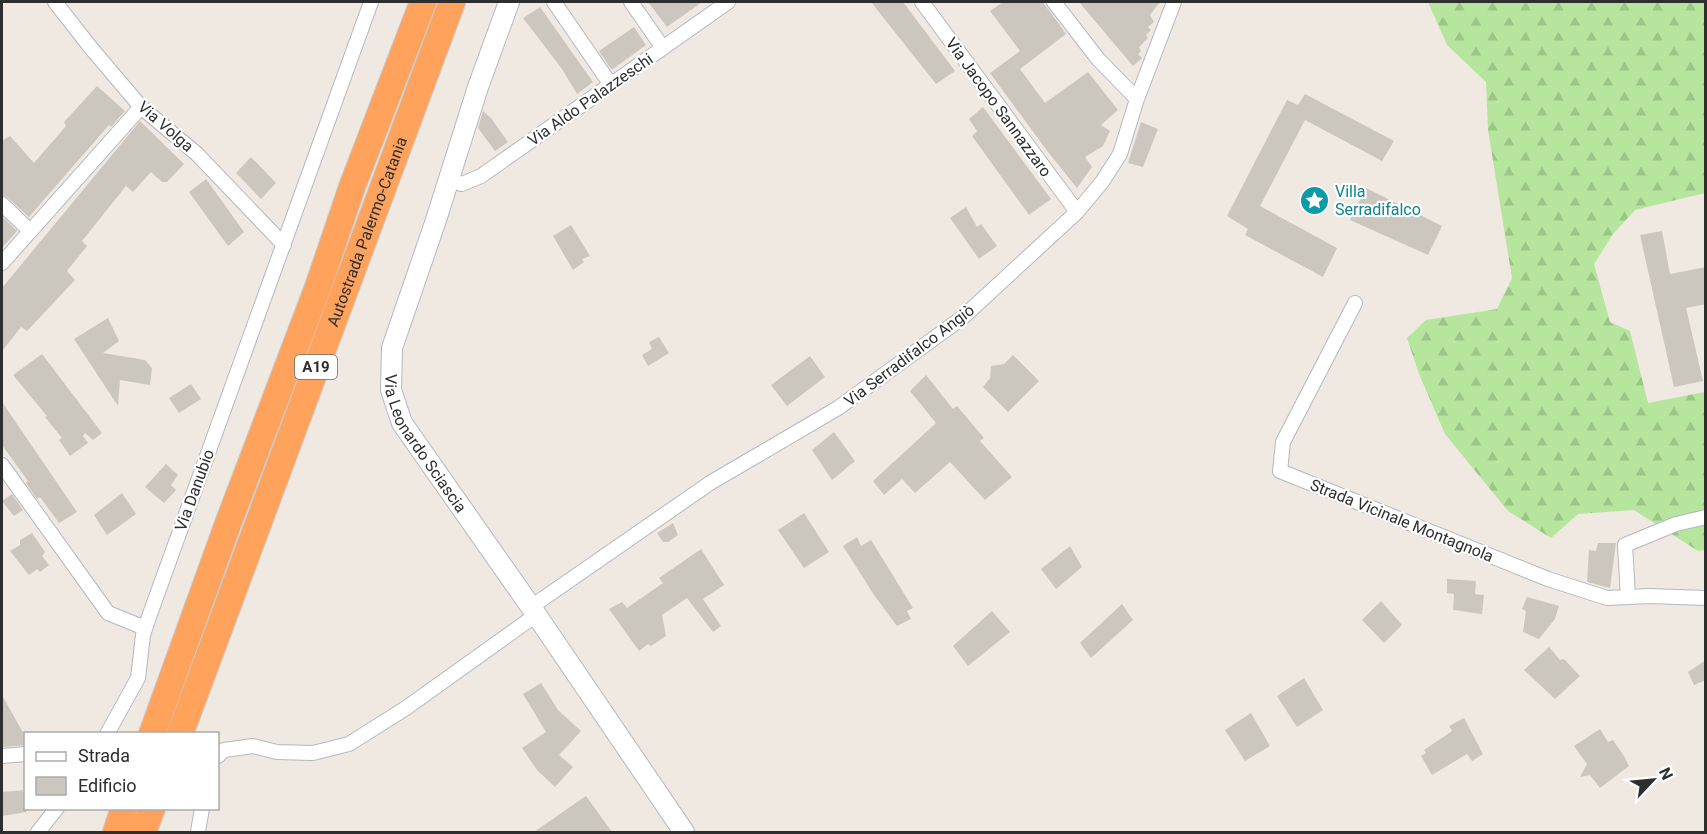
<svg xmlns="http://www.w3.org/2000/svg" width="1707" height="834" viewBox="0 0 1707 834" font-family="Roboto,sans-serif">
<defs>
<pattern id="forest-firs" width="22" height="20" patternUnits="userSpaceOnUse" patternTransform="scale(1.5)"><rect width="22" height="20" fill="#b6e59e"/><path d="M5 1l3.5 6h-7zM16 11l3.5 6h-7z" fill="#9dc588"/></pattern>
</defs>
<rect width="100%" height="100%" fill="#efe9e1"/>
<!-- forest -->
<path fill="url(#forest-firs)" d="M 1428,2 L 1705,2 L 1705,193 L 1635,210 L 1613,234 L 1594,264 L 1610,322 L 1630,331 L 1648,403 L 1705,392 L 1705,550 L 1698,551 L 1634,510 L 1578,514 L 1551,538 L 1508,511 L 1445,434 L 1419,374 L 1407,338 L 1426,320 L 1497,309 L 1512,278 L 1488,130 L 1486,82 L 1447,45 Z"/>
<!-- building -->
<path fill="#cbc7bf" d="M 648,2 L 702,2 L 667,27 Z
M 871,2 L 903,2 L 955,71 L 936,84 Z
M 1003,2 L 1043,2 L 1066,34 L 1020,69 L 1045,103 L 1088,72 L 1118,110 L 1101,125 L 1110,131 L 1103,146 L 1085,157 L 1092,167 L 1077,188 L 1048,152 L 990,73 L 1020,51 L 990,11 Z
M 1079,2 L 1160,2 L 1150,15 L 1154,22 L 1148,27 L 1151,30 L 1146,35 L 1148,38 L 1139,47 L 1141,51 L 1138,54 L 1142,58 L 1133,66 Z
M 540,7 L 593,82 L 577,94 L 562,69 L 523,18 Z
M 634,27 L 646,45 L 613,69 L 611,69 L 599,51 Z
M 97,86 L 125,111 L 111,127 L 109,125 L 29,217 L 8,198 L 2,195 L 2,141 L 10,136 L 34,163 L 66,126 L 64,122 Z
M 1305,94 L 1394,141 L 1382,161 L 1305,120 L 1260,206 L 1337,248 L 1323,277 L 1245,235 L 1248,229 L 1227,216 L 1287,100 L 1298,105 Z
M 983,107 L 1051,199 L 1029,215 L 972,136 L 977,131 L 969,119 Z
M 483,111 L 491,118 L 508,142 L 495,151 L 478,128 Z
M 140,121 L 184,164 L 167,182 L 162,182 L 151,172 L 133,192 L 126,186 L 82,241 L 87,246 L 67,271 L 75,280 L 27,331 L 21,327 L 2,351 L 2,288 Z
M 1141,122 L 1158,129 L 1143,167 L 1128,163 Z
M 251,157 L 276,183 L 261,199 L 236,173 Z
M 206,179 L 244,232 L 228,246 L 189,192 Z
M 1366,188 L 1442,226 L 1428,255 L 1350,220 Z
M 966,207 L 977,227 L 981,224 L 997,246 L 979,259 L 950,218 Z
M 2,216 L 17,231 L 2,248 Z
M 571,225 L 590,256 L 582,259 L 584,262 L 573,270 L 553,236 Z
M 1662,231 L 1670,274 L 1706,267 L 1706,304 L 1686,308 L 1703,381 L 1674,387 L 1640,235 Z
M 108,318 L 119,341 L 103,353 L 145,360 L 152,368 L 150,385 L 120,380 L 118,406 L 74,339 Z
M 659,337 L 669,353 L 648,366 L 642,355 L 652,349 L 649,342 Z
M 42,354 L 102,433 L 93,440 L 85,433 L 83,436 L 88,443 L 70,456 L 59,440 L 62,438 L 45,417 L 47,416 L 13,375 Z
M 1013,355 L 1039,381 L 1008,412 L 983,387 L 990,378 L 991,366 L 1004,364 Z
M 810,356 L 825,377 L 787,406 L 771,385 Z
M 926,375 L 953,409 L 957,406 L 984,438 L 980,441 L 1012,477 L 985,500 L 950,462 L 915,493 L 902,479 L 884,495 L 873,481 L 936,423 L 910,391 Z
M 191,384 L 201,399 L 179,413 L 169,398 Z
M 2,402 L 77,512 L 59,523 L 40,497 L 37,499 L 26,483 L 28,481 L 2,445 Z
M 834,432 L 855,461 L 832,480 L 812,450 Z
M 166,464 L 178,475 L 171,485 L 176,490 L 164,503 L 145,487 Z
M 122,493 L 136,514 L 107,535 L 94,515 Z
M 12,494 L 23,510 L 14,516 L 2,501 Z
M 804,513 L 829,552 L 804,568 L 778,530 Z
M 673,523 L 678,535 L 668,542 L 663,542 L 657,533 Z
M 32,533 L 45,552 L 42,556 L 49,565 L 40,572 L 37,569 L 29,575 L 10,551 L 20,545 L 20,540 Z
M 857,537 L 861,546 L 871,540 L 913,608 L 907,611 L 911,619 L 897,626 L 874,595 L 843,546 Z
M 1598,543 L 1616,543 L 1610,588 L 1587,582 L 1589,550 L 1596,551 Z
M 1070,546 L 1082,567 L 1056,589 L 1041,569 Z
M 701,549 L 724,585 L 703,599 L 721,626 L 713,632 L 687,598 L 662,615 L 666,636 L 651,646 L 648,644 L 639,651 L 609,609 L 622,602 L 627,608 L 663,583 L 659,578 Z
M 1447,579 L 1476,581 L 1475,594 L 1484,595 L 1482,614 L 1453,610 L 1454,594 L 1447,593 Z
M 1527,597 L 1559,606 L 1555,619 L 1539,639 L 1523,632 L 1526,611 L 1522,609 Z
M 1381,601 L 1402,625 L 1384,643 L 1362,620 Z
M 1122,604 L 1133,620 L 1091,658 L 1080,643 Z
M 992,611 L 1010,632 L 968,666 L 953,646 Z
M 1549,647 L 1560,660 L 1564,659 L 1580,676 L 1555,699 L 1524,670 Z
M 1706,660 L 1706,680 L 1694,685 L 1688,672 Z
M 1304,678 L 1323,710 L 1297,727 L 1277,696 Z
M 541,683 L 558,710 L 581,731 L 559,755 L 573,767 L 555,787 L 537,770 L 522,748 L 546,732 L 523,694 Z
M 2,695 L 26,738 L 26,745 L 2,747 Z
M 1251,713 L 1270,746 L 1245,761 L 1225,730 Z
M 1464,718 L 1483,754 L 1472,761 L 1467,754 L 1432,775 L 1421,756 L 1426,753 L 1424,750 L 1452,731 L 1449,726 Z
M 1600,729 L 1608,742 L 1613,740 L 1624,756 L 1629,766 L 1600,788 L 1590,775 L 1580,777 L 1587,764 L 1574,746 Z
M 26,790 L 26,812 L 2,816 L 2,792 Z
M 586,796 L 612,832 L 534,832 L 580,800 Z"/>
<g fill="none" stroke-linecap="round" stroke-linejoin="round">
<defs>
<path id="street" d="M 55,2 L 91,48 L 141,107 L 197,154 L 284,245
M 554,2 L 611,85
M 631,2 L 663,48
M 922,2 L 1077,212
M 1054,2 L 1098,59 L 1137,99
M 448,180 L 462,184 L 481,176 L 728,2
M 2,204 L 30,231
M 2,263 L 141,107
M 1355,303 L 1283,442 L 1280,471 L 1548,579 L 1607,598 L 1649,596 L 1706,598
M 2,465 L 108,613 L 145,628
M 1628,597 L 1625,545 L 1676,524 L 1706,517
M 531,607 L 710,483 L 838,408 L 962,318 L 1077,212 L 1102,182 L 1120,154 L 1137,99 L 1174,2
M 107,734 L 138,678 L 143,635 L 150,614 L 371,2
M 2,756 L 26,754
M 218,756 L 224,750 L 253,746 L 277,752 L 313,753 L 349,744 L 406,708 L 536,615
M 38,832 L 57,808
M 198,832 L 202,808"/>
<g id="secondary">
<path id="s1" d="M 509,2 L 478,87 L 436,220 L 392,348 L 391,390 L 402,423 L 531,607 L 684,832"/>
</g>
<g id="highway">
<path d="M 152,734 L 229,521 L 318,287 L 352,187 L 423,2"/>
<path id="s2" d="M 180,734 L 452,2"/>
<path d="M 116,832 L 124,808"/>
<path d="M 143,832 L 152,808"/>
</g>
</defs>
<!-- street casing -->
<use href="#street" stroke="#b4b7c1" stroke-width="16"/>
<!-- secondary casing -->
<use href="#secondary" stroke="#b4b7c1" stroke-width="22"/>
<!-- highway casing -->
<use href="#highway" stroke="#c9c9c9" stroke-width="28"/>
<!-- street -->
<use href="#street" stroke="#fff" stroke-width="14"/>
<!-- secondary -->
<use href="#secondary" stroke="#fff" stroke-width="20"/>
<!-- highway -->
<use href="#highway" stroke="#ffa35c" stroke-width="26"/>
</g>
<!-- icons -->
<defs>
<symbol id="sight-disc" viewBox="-11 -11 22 22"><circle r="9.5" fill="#0f9aa8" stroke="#fff"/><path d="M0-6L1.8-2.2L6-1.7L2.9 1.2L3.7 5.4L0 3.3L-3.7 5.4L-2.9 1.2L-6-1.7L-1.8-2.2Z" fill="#fff"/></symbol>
</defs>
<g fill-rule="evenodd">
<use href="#sight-disc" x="1298" y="184" width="33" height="33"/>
</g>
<g text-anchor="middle" stroke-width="4.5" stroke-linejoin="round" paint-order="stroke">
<!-- shield labels -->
<rect fill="#fff" stroke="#6d6d6d" stroke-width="1.5" x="295" y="355" width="42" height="24" rx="4.5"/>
<g font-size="15" font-weight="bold" fill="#2e2e2e">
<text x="316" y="372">A19</text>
</g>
<!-- street labels -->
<g font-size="16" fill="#2e2e2e" stroke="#fff">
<text transform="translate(590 99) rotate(-35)" y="6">Via Aldo Palazzeschi</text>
<text transform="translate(999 107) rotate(54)" y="6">Via Jacopo Sannazzaro</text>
<text transform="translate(166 126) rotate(41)" y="6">Via Volga</text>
<text dy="6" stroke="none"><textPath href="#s2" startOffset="536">Autostrada Palermo-Catania</textPath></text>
<text transform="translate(909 355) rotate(-37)" y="6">Via Serradifalco Angiò</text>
<text dy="6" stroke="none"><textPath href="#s1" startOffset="470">Via Leonardo Sciascia</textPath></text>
<text transform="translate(194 490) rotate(-70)" y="6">Via Danubio</text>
<text transform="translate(1402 520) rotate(22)" y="6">Strada Vicinale Montagnola</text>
</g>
<!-- culture labels -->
<g font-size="16" fill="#0d838f" stroke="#fff" text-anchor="start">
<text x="1335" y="197">Villa<tspan x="1335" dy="18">Serradifalco</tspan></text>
</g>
</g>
<!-- border -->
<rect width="1707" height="834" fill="none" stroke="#2e2e2e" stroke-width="6"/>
<!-- legend -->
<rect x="24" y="732" width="195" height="78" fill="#ffffff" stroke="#ababab" stroke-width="1.5"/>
<rect x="36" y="752" width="30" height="9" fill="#ffffff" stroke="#ababab" stroke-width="1.5"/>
<text x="78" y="762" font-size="18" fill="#2e2e2e">Strada</text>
<rect x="36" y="777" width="30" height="18" fill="#cbc7bf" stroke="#ababab" stroke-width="1.5"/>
<text x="78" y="792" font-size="18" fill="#2e2e2e">Edificio</text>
<!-- north arrow -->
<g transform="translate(1653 780) rotate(64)" stroke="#ffffff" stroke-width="4.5" paint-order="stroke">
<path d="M0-4.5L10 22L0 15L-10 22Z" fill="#2e2e2e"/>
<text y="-9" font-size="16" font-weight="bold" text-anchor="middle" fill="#2e2e2e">N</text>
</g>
</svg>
